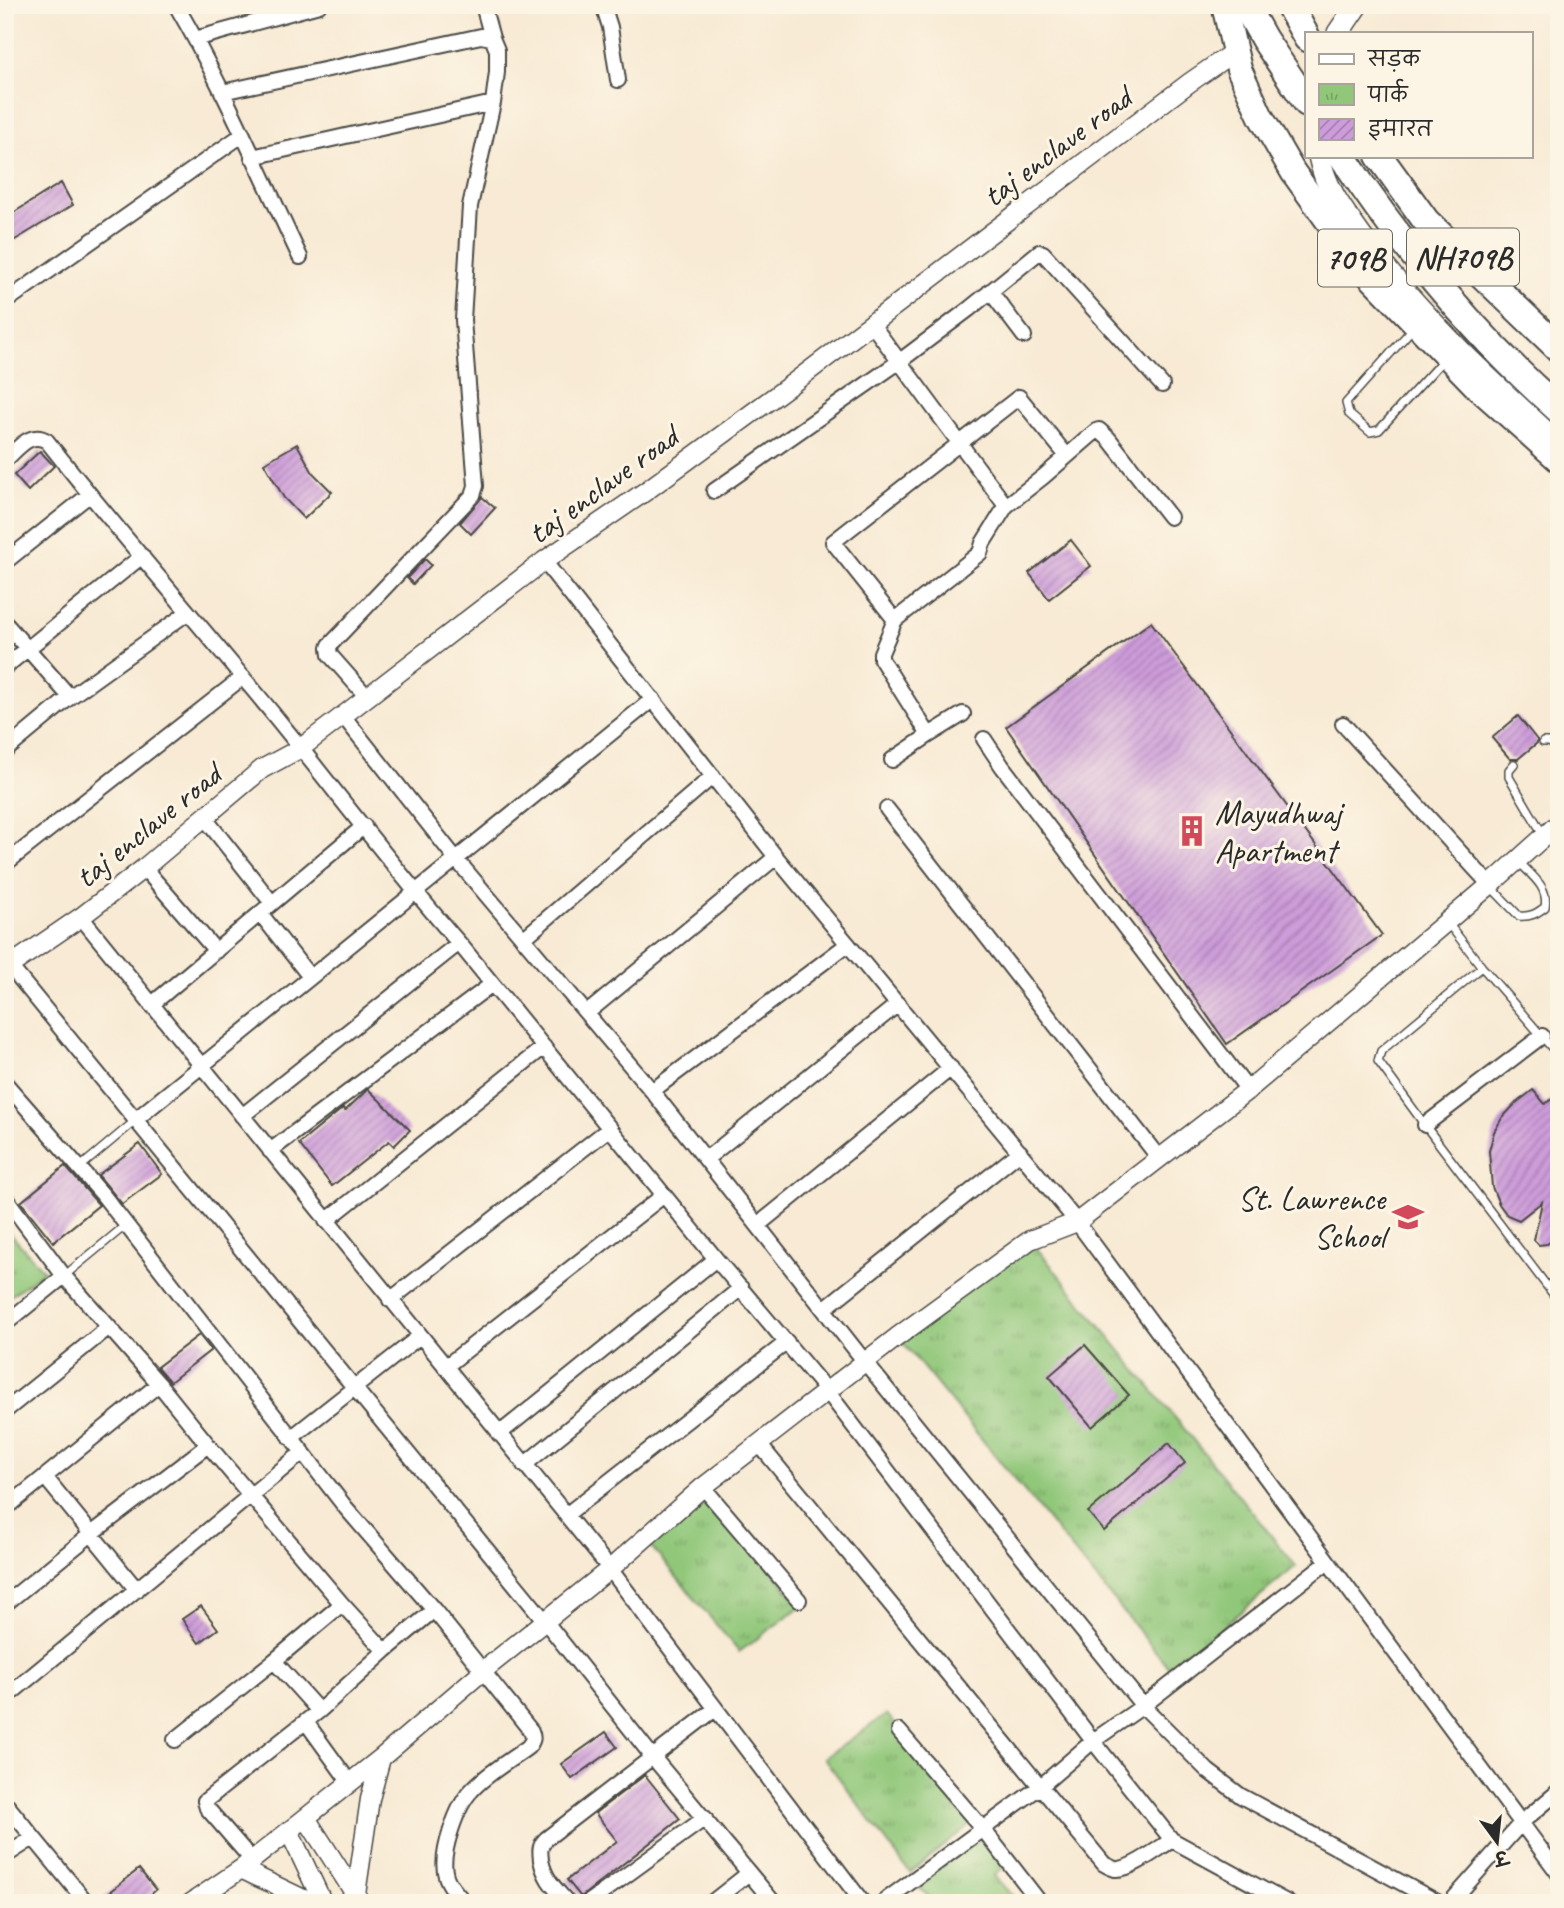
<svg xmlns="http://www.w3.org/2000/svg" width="1564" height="1908" viewBox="0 0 1564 1908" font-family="Caveat,'Playpen Sans Deva',sans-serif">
<defs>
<pattern id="park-tufts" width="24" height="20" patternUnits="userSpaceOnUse" patternTransform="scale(1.75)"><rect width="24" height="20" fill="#90c779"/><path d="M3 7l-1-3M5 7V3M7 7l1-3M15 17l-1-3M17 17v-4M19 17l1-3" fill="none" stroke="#76a263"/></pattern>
<pattern id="building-hatch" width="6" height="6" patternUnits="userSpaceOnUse" patternTransform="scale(1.75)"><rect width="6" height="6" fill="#cd9cda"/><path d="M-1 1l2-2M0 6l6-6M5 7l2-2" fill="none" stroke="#a77fb1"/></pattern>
</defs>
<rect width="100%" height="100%" fill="#fcf5e5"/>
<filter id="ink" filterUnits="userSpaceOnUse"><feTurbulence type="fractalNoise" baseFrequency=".0143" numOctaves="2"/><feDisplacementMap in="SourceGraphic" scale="14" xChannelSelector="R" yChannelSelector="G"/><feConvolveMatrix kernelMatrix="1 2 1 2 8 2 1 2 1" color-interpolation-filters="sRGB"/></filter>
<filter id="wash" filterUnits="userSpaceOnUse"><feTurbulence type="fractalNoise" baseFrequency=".00686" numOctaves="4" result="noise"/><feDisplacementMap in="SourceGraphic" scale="28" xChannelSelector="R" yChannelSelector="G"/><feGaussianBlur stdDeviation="1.57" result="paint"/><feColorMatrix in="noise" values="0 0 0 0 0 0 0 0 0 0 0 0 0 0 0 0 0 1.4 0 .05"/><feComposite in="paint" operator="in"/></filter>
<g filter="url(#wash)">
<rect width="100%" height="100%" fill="#f8ead4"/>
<!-- park -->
<path fill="url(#park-tufts)" stroke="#5e7952" stroke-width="2" d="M 5,1228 L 44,1271 L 5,1300 Z
M 1031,1241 L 1296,1566 L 1171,1670 L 898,1337 Z
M 709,1494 L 801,1606 L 739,1652 L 648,1543 Z
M 887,1714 L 972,1823 L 910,1873 L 824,1758 Z
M 983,1838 L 1008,1863 L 994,1876 L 1019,1903 L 936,1903 L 913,1883 Z"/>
<g id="blocks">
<!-- building -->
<path fill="url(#building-hatch)" d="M 61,183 L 73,205 L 5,246 L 5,218 Z
M 297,444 L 313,473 L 332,492 L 304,519 L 284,498 L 264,463 Z
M 40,451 L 54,466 L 28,491 L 14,475 Z
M 482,497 L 495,508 L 471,534 L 460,523 Z
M 1071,540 L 1091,566 L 1049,599 L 1029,573 Z
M 425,559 L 431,565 L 413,584 L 407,578 Z
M 1151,622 L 1382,935 L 1227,1044 L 1006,727 Z
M 1518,716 L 1537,740 L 1537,743 L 1518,759 L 1510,759 L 1492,738 Z
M 368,1089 L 410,1130 L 394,1146 L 389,1141 L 332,1186 L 299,1144 L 343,1108 L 345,1111 Z
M 1533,1090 L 1545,1104 L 1559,1094 L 1559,1235 L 1547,1244 L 1539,1245 L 1534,1240 L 1542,1202 L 1519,1220 L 1507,1215 L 1499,1204 L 1492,1187 L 1489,1151 L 1494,1132 L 1502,1118 L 1516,1103 Z
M 140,1144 L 162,1174 L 122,1204 L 98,1175 Z
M 65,1166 L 99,1205 L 53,1242 L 21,1202 Z
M 199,1335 L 211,1350 L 170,1382 L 157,1367 Z
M 1085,1345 L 1129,1395 L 1092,1427 L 1049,1376 Z
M 1169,1443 L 1185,1463 L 1104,1531 L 1088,1512 Z
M 201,1606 L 218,1629 L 199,1643 L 182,1619 Z
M 606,1732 L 617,1747 L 572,1779 L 561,1764 Z
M 645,1775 L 680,1819 L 581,1897 L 567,1880 L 617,1841 L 595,1813 Z
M 139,1869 L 156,1890 L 141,1903 L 96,1903 Z"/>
</g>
</g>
<g filter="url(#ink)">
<use href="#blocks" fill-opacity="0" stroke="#4a4844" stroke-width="2"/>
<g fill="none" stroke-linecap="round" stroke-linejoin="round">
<defs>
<path id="service" d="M 1414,327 L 1346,403 L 1349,414 L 1370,432 L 1379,430 L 1444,359
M 1543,742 L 1549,742 L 1559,749
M 1514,764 L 1509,770 L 1509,777 L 1544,836
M 1490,886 L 1519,916 C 1530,917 1536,914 1545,907 C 1549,887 1531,875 1518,861
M 1447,922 L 1482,967 L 1559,1056
M 1482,967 L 1381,1051 L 1378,1061 L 1430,1132 L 1559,1302
M 79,1168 L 135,1121
M 64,1276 L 126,1225"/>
<path id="minor" d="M 176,5 C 223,86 260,173 300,257
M 483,5 L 492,38
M 603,5 L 610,27 L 618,80
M 195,39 L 319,5
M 222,92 L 481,36 L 492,38 L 497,50 L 497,72 L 493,103 L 470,206 L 463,320 L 476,486 L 473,495 L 330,645 L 329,648 L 330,655 L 368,698
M 252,157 L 493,103
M 990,291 L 1024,336
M 5,302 L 242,135
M 871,323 L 1006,506
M 1067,456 L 1019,397 L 833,542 L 895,620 L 980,553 L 983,543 L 1006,506 L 1043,477 L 1096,431 L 1099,430 L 1109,439 L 1170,517
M 5,460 C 17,450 30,430 47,441 C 120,534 199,623 274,715 C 336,791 394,869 459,943 L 716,1259 L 827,1391 L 1093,1741 L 1172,1840 L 1288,1903
M 714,491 L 900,361 L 969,309 L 1039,252 L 1043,253 L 1162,385
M 544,561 L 776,857 L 1077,1222 L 1559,1874
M 5,562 L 89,495
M 895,620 L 881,653 L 881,659 L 929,735 L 963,714
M 5,623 L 70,697
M 5,667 L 142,556
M 344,717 L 456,859 L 652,1091 L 865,1362 L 1143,1706 L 1208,1771 L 1241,1796 L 1439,1903
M 1343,724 L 1490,885
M 984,739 L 1002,766 L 1248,1090
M 5,751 L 70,697 L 187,613
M 892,760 L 929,735
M 887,809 L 1159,1158
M 204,817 L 272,903
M 5,864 L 243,677
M 144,868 L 216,951
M 260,913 L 310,977
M 81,917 L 610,1569 L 863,1903
M 523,939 L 713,776
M 9,965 L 545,1621 L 652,1756 L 774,1903
M 151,1005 L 364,826
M 587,1013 L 776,857
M 5,1083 L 103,1195 L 346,1508 L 434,1610 L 531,1731 C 534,1738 533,1741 528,1747 C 511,1760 486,1774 472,1790 C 457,1805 439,1855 446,1876 C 449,1886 458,1895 465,1903
M 652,1091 L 848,944
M 242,1116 L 459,943
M 135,1120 L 653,699
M 1425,1125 L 1542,1036
M 270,1151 L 492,984
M 706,1159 L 898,1004
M 5,1197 L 64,1276 L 159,1384 L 208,1445 L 342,1604 L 385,1651 L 434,1610
M 326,1221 L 544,1047
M 758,1225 L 951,1068
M 390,1300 L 610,1128
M 824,1309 L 1020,1152
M 5,1324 L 64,1276
M 445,1367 L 664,1195
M 5,1411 L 109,1327
M 499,1434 L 716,1259
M 291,1438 L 420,1336
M 759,1444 L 1104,1864 C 1108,1866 1111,1868 1115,1869 C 1130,1871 1159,1848 1172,1840
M 524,1465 L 741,1288
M 45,1477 L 137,1590
M 703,1487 L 799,1600
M 5,1509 L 159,1384
M 566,1515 L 787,1342
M 5,1604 L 90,1535 L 208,1445
M 342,1604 L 274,1661 L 319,1711 L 385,1651
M 5,1698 L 303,1452
M 306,1722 L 350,1783
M 899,1731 L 983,1829 L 1038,1900
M 175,1740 L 274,1661
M 5,1803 L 87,1903
M 5,1856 L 33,1838
M 252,1860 L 207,1808 L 205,1801 L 319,1711
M 568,1903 C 555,1888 545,1880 541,1860 C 540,1851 539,1846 546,1839 L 715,1709
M 588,1903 L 705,1818
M 711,1903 L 749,1873
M 882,1903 L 1041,1786 L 1093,1741 L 1143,1706 L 1327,1562
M 1450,1903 L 1522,1822 L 1559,1791"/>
<path id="tertiary" d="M 5,969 L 81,917 L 144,868 L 262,769 L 301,748 L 544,561 L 646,491 L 797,380 L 1189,83 L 1235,51
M 306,1818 L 357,1897
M 289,1831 L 323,1903
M 241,1869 L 312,1903
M 356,1894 L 370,1799 L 381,1758
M 191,1903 L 241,1869 L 381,1758 L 484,1670 L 610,1569 L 703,1487 L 897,1337 L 1030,1240 L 1077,1222 L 1248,1090 L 1490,885 L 1559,823"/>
<path id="secondary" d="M 1338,33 L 1357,5
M 1319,156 C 1326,189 1341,208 1360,235 C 1417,314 1488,379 1559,444"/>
<path id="trunk" d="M 1224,5 L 1239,69 L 1261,117 L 1293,172 L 1361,267 L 1476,386 L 1559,460"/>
<path id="motorway" d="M 1245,5 L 1264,39 L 1307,103
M 1289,5 L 1307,38
M 1342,156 C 1403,248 1476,336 1559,410
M 1379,156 L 1426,221 L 1559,349"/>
</defs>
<!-- service casing -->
<use href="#service" stroke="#4a4844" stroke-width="10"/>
<!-- minor casing -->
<use href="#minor" stroke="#4a4844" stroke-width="18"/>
<!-- tertiary casing -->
<use href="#tertiary" stroke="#4a4844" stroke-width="21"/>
<!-- secondary casing -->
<use href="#secondary" stroke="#4a4844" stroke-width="24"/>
<!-- trunk casing -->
<use href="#trunk" stroke="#4a4844" stroke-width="28"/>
<!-- motorway casing -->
<use href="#motorway" stroke="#4a4844" stroke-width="30"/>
<!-- service -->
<use href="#service" stroke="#fff" stroke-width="7"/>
<!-- minor -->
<use href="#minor" stroke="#fff" stroke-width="14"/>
<!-- tertiary -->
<use href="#tertiary" stroke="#fff" stroke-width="18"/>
<!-- secondary -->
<use href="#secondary" stroke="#fff" stroke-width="21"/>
<!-- trunk -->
<use href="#trunk" stroke="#fff" stroke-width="24"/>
<!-- motorway -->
<use href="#motorway" stroke="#fff" stroke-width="26"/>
</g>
</g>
<!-- icons -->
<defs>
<symbol id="building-bare" viewBox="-9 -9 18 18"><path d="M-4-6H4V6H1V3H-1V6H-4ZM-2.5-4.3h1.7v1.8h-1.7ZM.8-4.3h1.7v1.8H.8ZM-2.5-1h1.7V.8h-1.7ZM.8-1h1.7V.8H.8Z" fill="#d1495b" stroke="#fcf5e5" stroke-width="2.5" paint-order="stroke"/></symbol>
<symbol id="school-bare" viewBox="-9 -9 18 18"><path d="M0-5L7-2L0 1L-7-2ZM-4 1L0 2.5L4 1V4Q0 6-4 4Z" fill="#d1495b" stroke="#fcf5e5" stroke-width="2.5" paint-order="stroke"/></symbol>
</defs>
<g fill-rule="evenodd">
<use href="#building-bare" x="1170" y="809" width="44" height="44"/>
<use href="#school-bare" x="1386" y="1195" width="44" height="44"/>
</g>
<g text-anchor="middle" stroke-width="6" stroke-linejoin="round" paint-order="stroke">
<!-- shield labels -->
<g fill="#fcf5e5" stroke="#6a6863" stroke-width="2">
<rect x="1407" y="228.5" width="112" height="57" rx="5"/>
<rect x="1318" y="229.5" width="74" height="57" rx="5"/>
</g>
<g font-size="32" font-weight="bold" fill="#2b2b2b">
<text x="1463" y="268">NH709B</text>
<text x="1355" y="269">709B</text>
</g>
<!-- street labels -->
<g font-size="33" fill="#2b2b2b" stroke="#fcf5e5">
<text transform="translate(1056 146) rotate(-37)" y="12">taj enclave road</text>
<text transform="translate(602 484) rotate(-36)" y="12">taj enclave road</text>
<text transform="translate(147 825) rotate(-39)" y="12">taj enclave road</text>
</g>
<!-- poi labels -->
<g font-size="33" fill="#2b2b2b" stroke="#fcf5e5" text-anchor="start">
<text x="1215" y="824">Mayudhwaj<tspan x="1215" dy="38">Apartment</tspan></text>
<text x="1385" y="1210" text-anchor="end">St. Lawrence<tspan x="1385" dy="38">School</tspan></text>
</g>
</g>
<!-- margin -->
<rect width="1564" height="1908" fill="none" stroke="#fcf5e5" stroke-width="28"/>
<!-- legend -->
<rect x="1305" y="32" width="228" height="126" fill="#fcf5e5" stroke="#a8a49b" stroke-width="2"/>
<rect x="1319" y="54" width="35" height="10" fill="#ffffff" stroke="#a8a49b" stroke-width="2"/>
<text x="1368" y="66" font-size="21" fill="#2b2b2b">सड़क</text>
<rect x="1319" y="84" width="35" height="21" fill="url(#park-tufts)" stroke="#a8a49b" stroke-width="2"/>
<text x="1368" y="102" font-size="21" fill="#2b2b2b">पार्क</text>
<rect x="1319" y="119" width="35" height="21" fill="url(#building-hatch)" stroke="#a8a49b" stroke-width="2"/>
<text x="1368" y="136" font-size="21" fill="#2b2b2b">इमारत</text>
<!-- north arrow -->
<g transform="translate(1497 1842) rotate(165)" stroke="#fcf5e5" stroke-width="5" paint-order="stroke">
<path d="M0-5L12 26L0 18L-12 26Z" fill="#2b2b2b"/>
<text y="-10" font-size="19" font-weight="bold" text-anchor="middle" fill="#2b2b2b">उ</text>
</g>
</svg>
